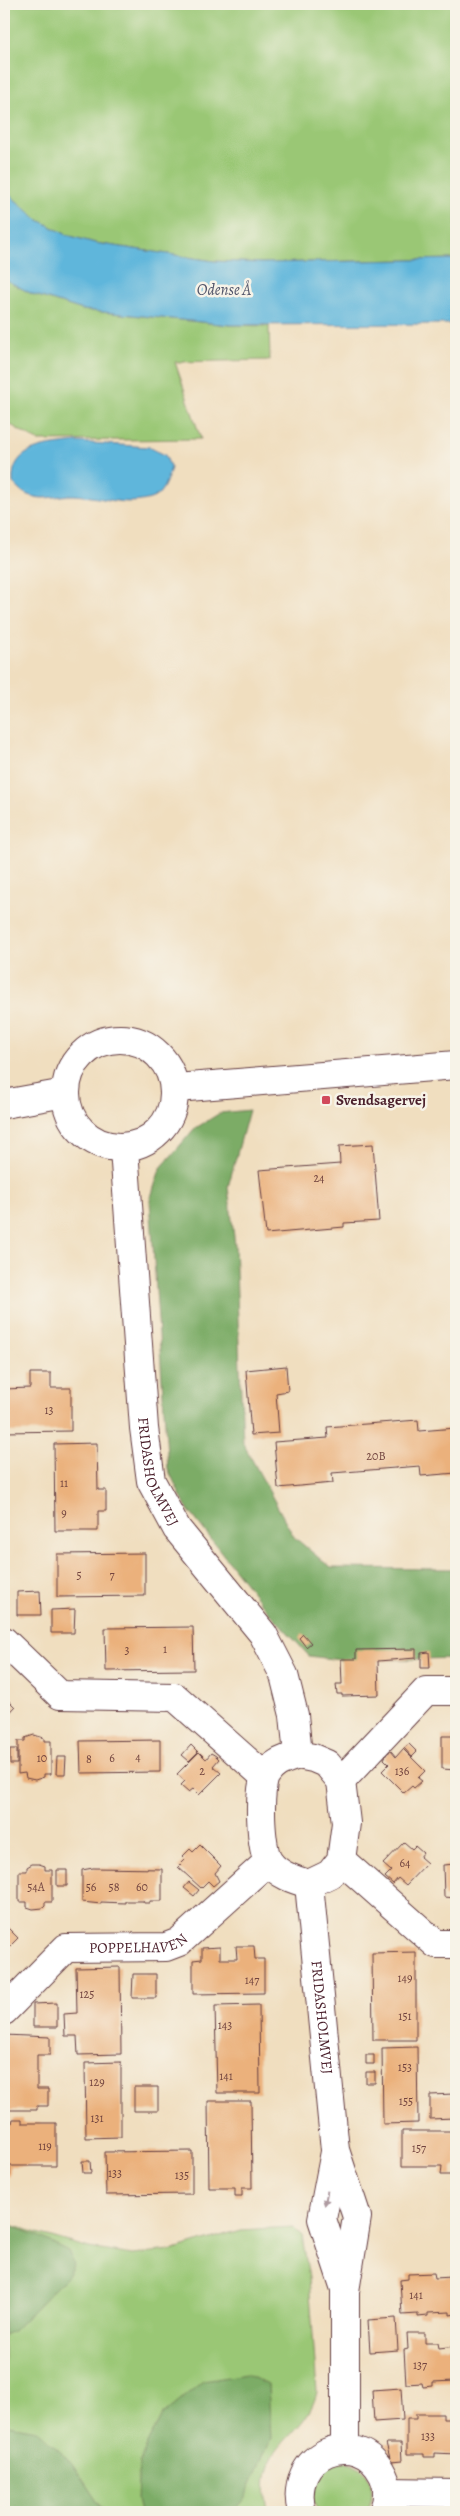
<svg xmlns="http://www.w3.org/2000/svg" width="460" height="2516" viewBox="0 0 460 2516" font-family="Alegreya,serif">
<rect width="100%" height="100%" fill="#f7f3e8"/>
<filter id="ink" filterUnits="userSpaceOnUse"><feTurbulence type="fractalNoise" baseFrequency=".02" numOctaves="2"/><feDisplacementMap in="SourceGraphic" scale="10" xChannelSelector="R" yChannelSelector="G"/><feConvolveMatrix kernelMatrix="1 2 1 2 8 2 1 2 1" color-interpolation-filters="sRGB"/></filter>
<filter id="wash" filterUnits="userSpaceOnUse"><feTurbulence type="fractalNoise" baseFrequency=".0096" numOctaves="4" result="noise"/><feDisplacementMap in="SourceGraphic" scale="20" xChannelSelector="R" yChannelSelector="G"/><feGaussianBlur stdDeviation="1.12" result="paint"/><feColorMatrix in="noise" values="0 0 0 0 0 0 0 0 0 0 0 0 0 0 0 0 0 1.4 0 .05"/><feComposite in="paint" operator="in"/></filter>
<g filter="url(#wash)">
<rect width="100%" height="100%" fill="#f0debf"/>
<!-- green -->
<path fill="#9ac775" stroke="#727350" d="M 4,4 L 456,4 L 456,259 L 262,263 L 214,261 L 95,243 L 67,235 L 37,219 L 4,190 Z
M 4,279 L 32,294 L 83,310 L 230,325 L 269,326 L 270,360 L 175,362 L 201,439 L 38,441 L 4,421 Z
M 4,2223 L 89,2248 L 133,2255 L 171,2251 L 240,2230 L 293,2227 L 302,2236 L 309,2278 L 317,2392 C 305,2442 251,2442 269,2512 L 4,2512 Z
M 345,2462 C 350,2464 356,2465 360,2468 C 374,2478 375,2499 366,2512 L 318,2512 L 311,2498 C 318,2475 319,2466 345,2462 Z"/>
<!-- forest -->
<path fill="#7bac66" stroke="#626648" d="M 249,1110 L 228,1187 L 235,1245 L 243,1443 L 294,1537 L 331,1568 L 456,1569 L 456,1658 L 348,1661 L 309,1656 L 261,1603 L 186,1507 L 168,1469 L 150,1200 L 160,1169 L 194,1129 L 220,1113 Z
M 4,2224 L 39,2236 L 68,2251 L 74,2264 L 67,2276 L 13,2331 L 4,2335 Z
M 246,2374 L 268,2385 L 271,2438 L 244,2500 L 233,2512 L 140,2512 L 137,2500 L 139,2462 L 162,2415 L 203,2381 Z
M 4,2424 L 37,2430 L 71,2462 L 104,2512 L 4,2512 Z"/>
<!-- water -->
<path fill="#5eb6db" stroke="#546a83" d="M 4,190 L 37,219 L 67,235 L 95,243 L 214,261 L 262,263 L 456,259 L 456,324 L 230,325 L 83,310 L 32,294 L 4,279 Z
M 77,442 L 149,447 L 165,455 L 171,468 C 167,479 163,496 150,499 C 124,507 99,496 73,495 C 61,495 47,500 35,497 C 24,495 20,490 13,483 C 10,445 50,446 77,442 Z"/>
<g id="blocks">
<!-- building -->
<path fill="#ebb17c" d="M 373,1144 L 379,1221 L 344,1223 L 344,1227 L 266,1234 L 259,1170 L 340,1164 L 339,1146 Z
M 286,1366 L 288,1391 L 276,1393 L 279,1433 L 251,1435 L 246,1370 Z
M 30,1373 L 51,1373 L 51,1388 L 71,1388 L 71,1431 L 4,1432 L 4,1389 L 30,1388 Z
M 418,1420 L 419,1431 L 456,1428 L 456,1473 L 421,1476 L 420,1466 L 332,1473 L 333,1483 L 278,1488 L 274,1442 L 328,1438 L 327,1427 Z
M 97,1443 L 98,1490 L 106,1490 L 106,1511 L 98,1511 L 98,1531 L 55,1531 L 54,1444 Z
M 145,1553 L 145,1596 L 57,1597 L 57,1554 Z
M 40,1591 L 41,1615 L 17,1615 L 17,1592 Z
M 75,1609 L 74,1633 L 51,1633 L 51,1610 Z
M 193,1627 L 194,1670 L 106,1671 L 105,1628 Z
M 303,1634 L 311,1643 L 306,1647 L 299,1638 Z
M 416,1649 L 416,1658 L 378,1661 L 379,1695 L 342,1696 L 342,1694 L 337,1694 L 336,1684 L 342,1684 L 341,1659 L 356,1659 L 356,1650 Z
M 429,1652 L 430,1668 L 421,1668 L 421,1653 Z
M 4,1696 L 15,1707 L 4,1719 Z
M 34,1735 L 44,1738 L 44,1741 L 51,1741 L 51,1774 L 44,1774 L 44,1777 L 35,1780 L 26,1778 L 25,1773 L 18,1774 L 18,1741 L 25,1741 L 25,1738 Z
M 442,1736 L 456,1736 L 456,1770 L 442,1769 Z
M 160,1740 L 160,1772 L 81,1773 L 80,1741 Z
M 409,1744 L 417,1752 L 412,1757 L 404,1748 Z
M 191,1745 L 198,1752 L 189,1761 L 182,1755 Z
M 10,1749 L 17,1749 L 17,1764 L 10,1764 Z
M 403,1749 L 425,1771 L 418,1778 L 422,1781 L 414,1788 L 412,1786 L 404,1793 L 382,1771 L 389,1764 L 384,1759 L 387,1753 L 391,1751 L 396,1757 Z
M 199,1752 L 206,1759 L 211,1753 L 216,1756 L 219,1759 L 213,1766 L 221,1773 L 199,1795 L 193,1789 L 189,1792 L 181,1785 L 185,1781 L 177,1774 Z
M 57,1757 L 66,1757 L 65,1774 L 56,1774 Z
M 404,1842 L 412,1849 L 415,1846 L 423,1853 L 420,1857 L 427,1863 L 406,1885 L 398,1878 L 393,1884 L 385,1877 L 391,1871 L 383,1864 Z
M 200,1845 L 221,1866 L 215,1873 L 219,1881 L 213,1886 L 208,1881 L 201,1888 L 178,1867 L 185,1860 L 182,1857 L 190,1849 L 193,1852 Z
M 32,1864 L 39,1864 L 45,1866 L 45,1870 L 52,1870 L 52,1902 L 45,1902 L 45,1906 L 43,1908 L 33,1909 L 27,1907 L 27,1902 L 19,1902 L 19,1871 L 27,1871 L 27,1867 Z
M 456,1864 L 456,1898 L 444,1897 L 443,1865 Z
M 93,1868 L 162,1869 L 162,1901 L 150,1901 L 150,1903 L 144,1903 L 143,1901 L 125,1901 L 125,1903 L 101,1902 L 101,1904 L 82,1902 L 82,1870 Z
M 57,1870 L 67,1870 L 67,1886 L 57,1886 Z
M 189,1882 L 199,1890 L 194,1896 L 184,1888 Z
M 4,1924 L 18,1938 L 4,1952 Z
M 236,1946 L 254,1946 L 255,1959 L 264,1959 L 264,1993 L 193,1994 L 193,1960 L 202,1959 L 202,1948 L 220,1947 L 220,1959 L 237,1959 Z
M 416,1952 L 416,2040 L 373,2040 L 372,1953 Z
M 120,1967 L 121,2054 L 78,2055 L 77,2036 L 65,2036 L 64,2014 L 77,2013 L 76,1968 Z
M 133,1974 L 156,1974 L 156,1998 L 132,1998 Z
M 57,2003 L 57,2027 L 33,2027 L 33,2004 Z
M 259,2005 L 260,2093 L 217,2093 L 215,2006 Z
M 4,2035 L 50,2037 L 50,2055 L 37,2055 L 37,2089 L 48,2089 L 48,2106 L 37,2106 L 37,2110 L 4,2110 Z
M 417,2047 L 418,2123 L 383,2124 L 382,2048 Z
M 366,2055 L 374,2055 L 374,2064 L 366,2064 Z
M 121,2062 L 121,2137 L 86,2138 L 85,2063 Z
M 366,2072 L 375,2072 L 375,2083 L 366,2083 Z
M 134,2087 L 158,2087 L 158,2111 L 134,2111 Z
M 454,2094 L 454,2118 L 430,2119 L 430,2095 Z
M 208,2101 L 251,2101 L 252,2188 L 242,2188 L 242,2196 L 235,2196 L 235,2188 L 209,2188 Z
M 13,2119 L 22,2119 L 22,2123 L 56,2123 L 56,2166 L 10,2166 L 10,2176 L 4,2177 L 4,2123 L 12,2123 Z
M 402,2131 L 456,2131 L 456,2165 L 453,2166 L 453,2175 L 441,2175 L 442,2166 L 402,2166 Z
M 192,2151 L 192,2194 L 106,2195 L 105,2152 Z
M 82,2161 L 90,2161 L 91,2173 L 83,2173 Z
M 456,2271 L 456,2314 L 450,2315 L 450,2312 L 428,2313 L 428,2316 L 418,2317 L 418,2314 L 402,2315 L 400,2280 L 408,2279 L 408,2274 L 434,2273 L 435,2278 L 452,2277 L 452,2272 Z
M 396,2318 L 398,2350 L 370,2352 L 368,2320 Z
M 407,2333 L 425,2333 L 425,2343 L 438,2343 L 439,2348 L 456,2346 L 456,2384 L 454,2384 L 454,2381 L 433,2382 L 433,2386 L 423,2387 L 422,2383 L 406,2384 L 404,2350 L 408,2349 Z
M 401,2388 L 403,2420 L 374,2422 L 372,2390 Z
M 416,2414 L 443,2414 L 443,2419 L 456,2419 L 456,2454 L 435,2453 L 435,2457 L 424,2457 L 424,2454 L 407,2454 L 407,2419 L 416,2419 Z
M 386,2443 L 401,2443 L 402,2461 L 391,2462 Z"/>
</g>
</g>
<g filter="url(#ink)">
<use href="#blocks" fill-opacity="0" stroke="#633c41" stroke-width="1"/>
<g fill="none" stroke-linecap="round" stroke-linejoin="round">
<defs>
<g id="minor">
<circle cx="120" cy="1093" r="54"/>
<path d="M 176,1088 L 456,1065"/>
<path d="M 4,1104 L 65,1093"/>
<path id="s1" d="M 124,1149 L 144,1428 L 151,1481 L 177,1529 L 263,1634 L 284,1675 L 294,1715 L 298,1755"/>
<path d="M 4,1641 L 60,1695 L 175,1697 L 264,1776"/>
<path d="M 298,1755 L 313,1758 L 327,1764 L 341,1781 L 346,1823 L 341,1860 L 330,1874 L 309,1884 C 295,1880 278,1875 269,1862 C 260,1850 258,1786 266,1775 C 274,1762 284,1760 298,1755 Z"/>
<path d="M 341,1781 L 426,1691 L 456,1691"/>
<path d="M 341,1860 L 436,1944 L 456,1944"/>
<path id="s2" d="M 309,1884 L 335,2150 L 357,2217 L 345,2291 L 345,2449"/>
<path id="s3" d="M 4,2011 L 66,1948 L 166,1947 L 179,1942 L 268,1862"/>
<path d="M 335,2152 L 322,2219 L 344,2286"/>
<path d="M 387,2492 L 456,2493"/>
<path d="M 302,2512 C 286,2454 357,2424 383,2475 C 389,2487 388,2501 383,2512"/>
</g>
</defs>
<!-- minor casing -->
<use href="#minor" stroke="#633c41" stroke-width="30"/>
<!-- minor -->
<use href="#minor" stroke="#fff" stroke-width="28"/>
</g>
<!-- one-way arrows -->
<defs><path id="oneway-solid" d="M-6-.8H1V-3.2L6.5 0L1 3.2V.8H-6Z" transform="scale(1.25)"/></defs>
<use fill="#ae9aa0" href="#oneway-solid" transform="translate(326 2198) rotate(101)"/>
</g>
<!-- markers -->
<rect fill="#d1495b" stroke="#f7f3e8" stroke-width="2" x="321" y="1095" width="10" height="10" rx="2.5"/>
<g text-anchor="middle" stroke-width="5" stroke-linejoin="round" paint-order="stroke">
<!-- number labels -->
<g font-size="12" fill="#72443f">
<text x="319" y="1182">24</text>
<text x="49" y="1414">13</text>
<text x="376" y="1460">20B</text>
<text x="64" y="1487">11</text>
<text x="64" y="1517">9</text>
<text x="79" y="1579">5</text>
<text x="112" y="1579">7</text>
<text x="165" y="1653">1</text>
<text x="127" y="1654">3</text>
<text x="138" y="1761">4</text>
<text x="42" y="1762">10</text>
<text x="112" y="1762">6</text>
<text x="89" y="1763">8</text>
<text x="202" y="1775">2</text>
<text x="402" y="1775">136</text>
<text x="405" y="1867">64</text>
<text x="36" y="1891">54A</text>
<text x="91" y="1891">56</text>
<text x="114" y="1891">58</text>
<text x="142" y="1891">60</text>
<text x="405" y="1982">149</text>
<text x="252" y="1984">147</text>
<text x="87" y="1998">125</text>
<text x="405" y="2020">151</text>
<text x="225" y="2029">143</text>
<text x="405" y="2071">153</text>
<text x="226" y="2080">141</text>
<text x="97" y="2086">129</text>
<text x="406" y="2105">155</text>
<text x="97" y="2122">131</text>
<text x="45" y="2150">119</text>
<text x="419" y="2152">157</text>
<text x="115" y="2177">133</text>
<text x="182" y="2179">135</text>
<text x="416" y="2299">141</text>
<text x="420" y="2369">137</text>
<text x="428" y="2440">133</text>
</g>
<!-- poi labels -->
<g font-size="15" font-weight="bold" fill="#4a1f2b" stroke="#f7f3e8" text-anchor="start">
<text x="336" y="1105">Svendsagervej</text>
</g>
<!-- street labels -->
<g font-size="15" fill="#4a1f2b" stroke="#f7f3e8">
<text dy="5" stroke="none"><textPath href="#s1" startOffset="326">FRIDASHOLMVEJ</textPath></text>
<text dy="5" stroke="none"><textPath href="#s3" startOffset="161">POPPELHAVEN</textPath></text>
<text dy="5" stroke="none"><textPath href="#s2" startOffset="134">FRIDASHOLMVEJ</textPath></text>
</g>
<!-- water labels -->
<g font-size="16" font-style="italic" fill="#515469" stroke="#f7f3e8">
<text x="224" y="295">Odense Å</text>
</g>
</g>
<!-- margin -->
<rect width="460" height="2516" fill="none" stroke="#f7f3e8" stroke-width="20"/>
</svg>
